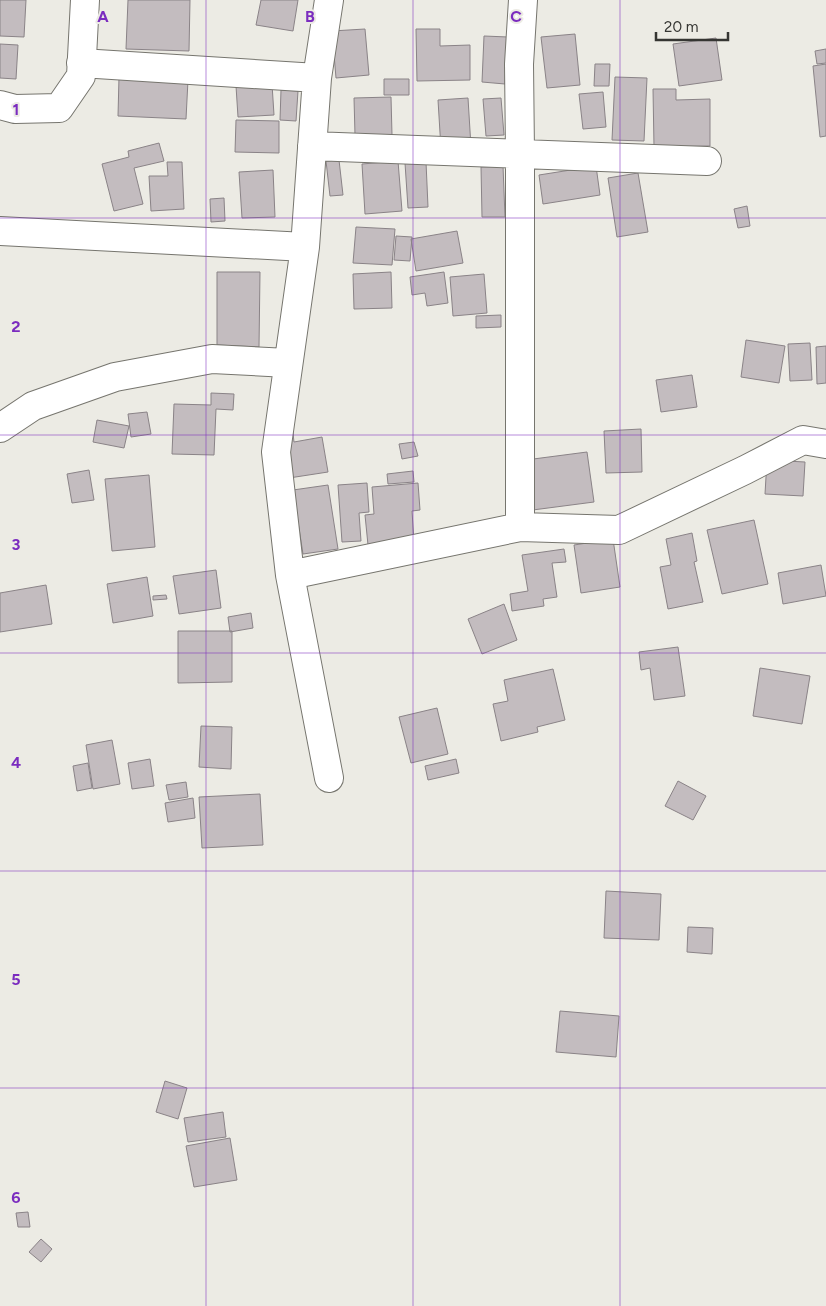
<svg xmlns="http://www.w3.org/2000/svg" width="826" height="1306" viewBox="0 0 826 1306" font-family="Figtree,sans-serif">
<rect width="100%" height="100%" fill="#ecebe4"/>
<!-- building -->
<path fill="#c3bcbf" stroke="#8a8387" d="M 0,0 L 26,0 L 24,37 L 0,36 Z
M 128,0 L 190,0 L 189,51 L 126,49 Z
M 261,0 L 298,0 L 293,31 L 256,25 Z
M 365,29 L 369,75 L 336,78 L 332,31 Z
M 416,29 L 440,29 L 440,46 L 470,45 L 470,80 L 417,81 Z
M 575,34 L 580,85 L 547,88 L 541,37 Z
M 484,36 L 508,37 L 505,84 L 482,82 Z
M 716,38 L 722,80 L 679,86 L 673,44 Z
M 0,44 L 18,45 L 16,79 L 0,78 Z
M 826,49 L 826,63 L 817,64 L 815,51 Z
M 595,64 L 610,64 L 609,86 L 594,86 Z
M 826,64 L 826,136 L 820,137 L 813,66 Z
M 119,77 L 188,80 L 186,119 L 118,116 Z
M 615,77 L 647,78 L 644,141 L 612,140 Z
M 384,79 L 409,79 L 409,95 L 384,95 Z
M 272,84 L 274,115 L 238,117 L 236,86 Z
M 653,89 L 676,89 L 676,100 L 710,99 L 710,146 L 654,147 Z
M 281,90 L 298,91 L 296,121 L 280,120 Z
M 603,92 L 606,127 L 583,129 L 579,94 Z
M 391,97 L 392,135 L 355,135 L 354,98 Z
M 468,98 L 471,147 L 441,149 L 438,100 Z
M 501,98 L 504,135 L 486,136 L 483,99 Z
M 236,120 L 279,121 L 279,153 L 235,152 Z
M 159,143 L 164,161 L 134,168 L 143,204 L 114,211 L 102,164 L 129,157 L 128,151 Z
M 339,160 L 343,195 L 330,196 L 326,161 Z
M 398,161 L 402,211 L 365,214 L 362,164 Z
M 167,162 L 182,162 L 184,209 L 151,211 L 149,176 L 168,176 Z
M 426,162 L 428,207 L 408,208 L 405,163 Z
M 503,166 L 505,217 L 482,217 L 481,167 Z
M 596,166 L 600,195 L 543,204 L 539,175 Z
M 273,170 L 275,217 L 242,218 L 239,172 Z
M 638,173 L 648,232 L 617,237 L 608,178 Z
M 224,198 L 225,221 L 211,222 L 210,199 Z
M 747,206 L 750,226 L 738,228 L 734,209 Z
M 356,227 L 395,229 L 392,265 L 353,263 Z
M 457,231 L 463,263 L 416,271 L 411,239 Z
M 396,236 L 412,237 L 410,261 L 394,260 Z
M 217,272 L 260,272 L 259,347 L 217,345 Z
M 391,272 L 392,308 L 354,309 L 353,274 Z
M 444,272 L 448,303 L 427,306 L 425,293 L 412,295 L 410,277 Z
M 484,274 L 487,313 L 453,316 L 450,277 Z
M 501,315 L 501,327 L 476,328 L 476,316 Z
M 746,340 L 785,346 L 779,383 L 741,377 Z
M 810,343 L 812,380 L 790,381 L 788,344 Z
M 826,346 L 826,383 L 817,384 L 816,347 Z
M 692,375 L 697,407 L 661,412 L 656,380 Z
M 211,393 L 234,394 L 233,410 L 216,409 L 214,455 L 172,454 L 174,404 L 211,405 Z
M 147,412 L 151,434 L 131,437 L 128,414 Z
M 97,420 L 129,426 L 124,448 L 93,442 Z
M 292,425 L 294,442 L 322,437 L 328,472 L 289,478 L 271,428 Z
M 641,429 L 642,472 L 606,473 L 604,431 Z
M 414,442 L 418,456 L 402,459 L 399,444 Z
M 587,452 L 594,502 L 525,511 L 518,461 Z
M 767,460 L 805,462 L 803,496 L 765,494 Z
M 89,470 L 94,500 L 72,503 L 67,474 Z
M 413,471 L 414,482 L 388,484 L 387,474 Z
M 149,475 L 155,547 L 112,551 L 105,479 Z
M 367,483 L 369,512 L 359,513 L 361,541 L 342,542 L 338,485 Z
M 418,483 L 420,510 L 412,511 L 414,542 L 368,545 L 365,515 L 374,514 L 372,487 Z
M 328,485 L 338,549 L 303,554 L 293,490 Z
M 754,520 L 768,584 L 722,594 L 707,530 Z
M 692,533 L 697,561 L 694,562 L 703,602 L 668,609 L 660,567 L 671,565 L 666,539 Z
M 613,539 L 620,587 L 581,593 L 574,545 Z
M 564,549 L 566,562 L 552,563 L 557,597 L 543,599 L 544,606 L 512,611 L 510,594 L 528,591 L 522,555 Z
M 821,565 L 826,596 L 783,604 L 778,573 Z
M 216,570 L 221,608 L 179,614 L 173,576 Z
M 147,577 L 153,616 L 113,623 L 107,584 Z
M 46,585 L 52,624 L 0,632 L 0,593 Z
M 166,595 L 167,599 L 153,600 L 153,596 Z
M 504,604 L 517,640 L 482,654 L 468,619 Z
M 251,613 L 253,628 L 230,632 L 228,617 Z
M 178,631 L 232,631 L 232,682 L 178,683 Z
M 678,647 L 685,696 L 654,700 L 650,668 L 641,670 L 639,652 Z
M 760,668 L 810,676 L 802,724 L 753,716 Z
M 553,669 L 565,720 L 537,727 L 538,732 L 501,741 L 493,704 L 508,701 L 504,680 Z
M 437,708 L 448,754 L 411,763 L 399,717 Z
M 201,726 L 232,727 L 231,769 L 199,767 Z
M 112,740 L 120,784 L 93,789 L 86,745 Z
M 150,759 L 154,786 L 132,789 L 128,763 Z
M 456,759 L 459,773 L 428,780 L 425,766 Z
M 88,763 L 92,788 L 77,791 L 73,766 Z
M 678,781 L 706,796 L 693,820 L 665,806 Z
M 186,782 L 188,797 L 169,800 L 166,785 Z
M 260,794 L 263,845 L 202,848 L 199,797 Z
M 193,798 L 195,818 L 168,822 L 165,803 Z
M 606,891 L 661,894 L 659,940 L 604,938 Z
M 688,927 L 713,928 L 712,954 L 687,952 Z
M 560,1011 L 619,1016 L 616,1057 L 556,1052 Z
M 165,1081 L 187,1088 L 178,1119 L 156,1112 Z
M 223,1112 L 226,1137 L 188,1142 L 184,1118 Z
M 230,1138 L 237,1180 L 194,1187 L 186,1146 Z
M 28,1212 L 30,1227 L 18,1227 L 16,1213 Z
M 41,1239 L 52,1249 L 41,1262 L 29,1252 Z"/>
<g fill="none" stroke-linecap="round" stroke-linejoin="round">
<defs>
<path id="minor" d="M 81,63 L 317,78
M 0,105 L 15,109 L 59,108 L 81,76 L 85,0
M 312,146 L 707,161
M 0,231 L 305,247
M 0,428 L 33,406 L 115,377 L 212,359 L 288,363
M 520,527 L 520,153 L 519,64 L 523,0
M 290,575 L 520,527 L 619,530 L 745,470 L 803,440 L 826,444
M 329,778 L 290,575 L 276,452 L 305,247 L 317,78 L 329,0"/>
</defs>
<!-- minor casing -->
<use href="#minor" stroke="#76756e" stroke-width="30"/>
<!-- minor -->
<use href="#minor" stroke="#fff" stroke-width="28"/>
</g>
<!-- grid -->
<path fill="none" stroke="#7b2cbf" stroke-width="1" stroke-opacity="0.55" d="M 206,0 L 206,1306M 413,0 L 413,1306M 620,0 L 620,1306M 0,218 L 826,218M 0,435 L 826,435M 0,653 L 826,653M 0,871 L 826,871M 0,1088 L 826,1088"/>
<g font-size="16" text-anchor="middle" font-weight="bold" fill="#7b2cbf" stroke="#ecebe4" stroke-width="4" stroke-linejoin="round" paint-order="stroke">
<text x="103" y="22">A</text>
<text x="310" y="22">B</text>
<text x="516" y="22">C</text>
<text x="16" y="115">1</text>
<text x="16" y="332">2</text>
<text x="16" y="550">3</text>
<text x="16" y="768">4</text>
<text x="16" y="985">5</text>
<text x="16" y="1203">6</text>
</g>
<!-- scale -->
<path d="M656 32v8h72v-8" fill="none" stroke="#353532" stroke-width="2.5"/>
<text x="664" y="32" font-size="15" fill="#353532" stroke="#ecebe4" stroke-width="4" paint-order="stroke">20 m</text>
</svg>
